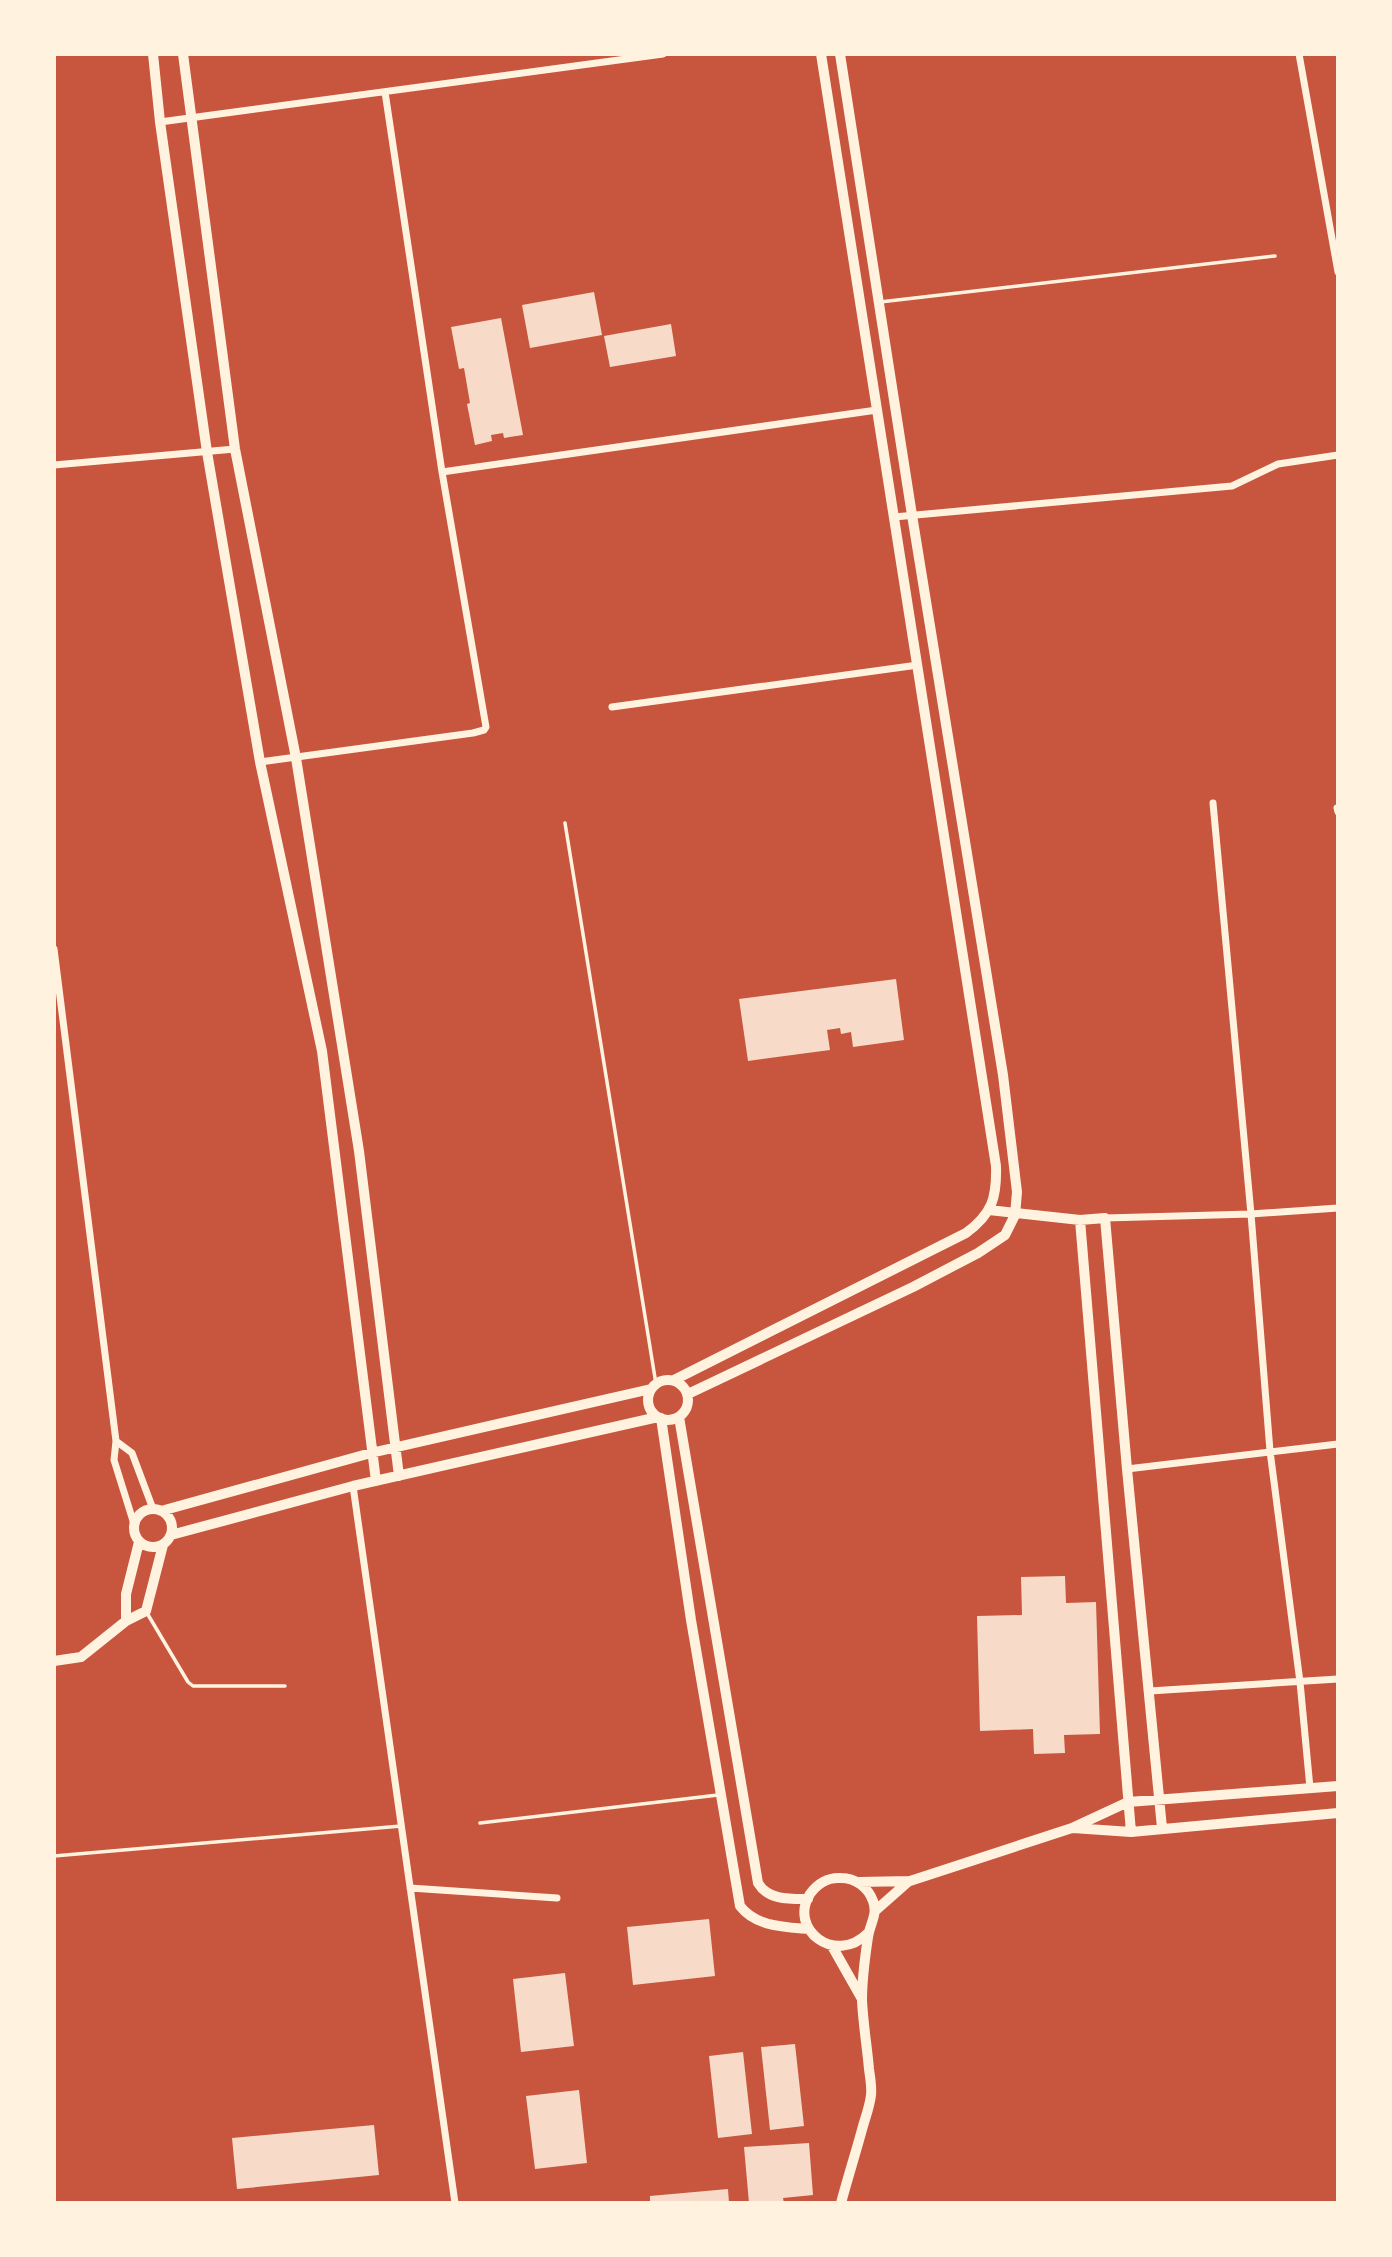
<svg xmlns="http://www.w3.org/2000/svg" width="1392" height="2257" viewBox="0 0 1392 2257" font-family="'Fira Sans',sans-serif">
<rect width="100%" height="100%" fill="#c8553d"/>
<!-- building -->
<path fill="#f7dbc8" d="M 594,292 L 602,335 L 530,348 L 522,305 Z
M 501,318 L 523,435 L 504,438 L 503,433 L 491,435 L 492,441 L 475,445 L 467,404 L 470,403 L 464,368 L 459,369 L 451,327 Z
M 671,324 L 676,356 L 610,367 L 604,336 Z
M 896,979 L 904,1040 L 853,1047 L 851,1032 L 841,1034 L 840,1028 L 827,1030 L 830,1050 L 748,1061 L 739,999 Z
M 1065,1576 L 1066,1603 L 1096,1602 L 1100,1734 L 1064,1735 L 1065,1753 L 1034,1754 L 1033,1729 L 980,1731 L 977,1616 L 1022,1615 L 1021,1577 Z
M 709,1919 L 715,1976 L 633,1985 L 627,1927 Z
M 565,1973 L 574,2046 L 521,2052 L 513,1979 Z
M 795,2044 L 804,2126 L 770,2130 L 761,2047 Z
M 743,2052 L 752,2134 L 718,2138 L 709,2056 Z
M 579,2090 L 587,2163 L 535,2169 L 526,2096 Z
M 374,2125 L 379,2175 L 237,2189 L 232,2138 Z
M 809,2143 L 813,2195 L 783,2198 L 784,2203 L 749,2203 L 744,2147 Z
M 728,2189 L 729,2203 L 650,2203 L 650,2196 Z"/>
<g fill="none" stroke-linecap="round" stroke-linejoin="round">
<!-- service -->
<path stroke="#fff3e0" stroke-width="3.5" d="M 880,302 L 1275,256
M 565,823 L 656,1384
M 147,1613 L 188,1682 L 193,1686 L 285,1686
M 480,1823 L 718,1795
M 54,1856 L 401,1826"/>
<!-- minor -->
<path stroke="#fff3e0" stroke-width="7" d="M 1299,54 L 1338,272
M 160,122 L 663,54
M 54,465 L 235,449
M 442,472 L 877,410
M 894,517 L 1232,486 L 1278,464 L 1338,455
M 612,707 L 918,665
M 260,762 L 473,733 L 484,730 L 486,727 L 442,472 L 385,92
M 1213,803 L 1251,1214 L 1270,1451 L 1300,1682 L 1310,1788
M 1337,808 L 1338,812
M 54,949 L 116,1441 L 114,1460 L 134,1524
M 1105,1218 L 1251,1214 L 1338,1208
M 116,1441 L 132,1453 L 153,1509
M 1127,1469 L 1338,1444
M 353,1486 L 455,2203
M 1150,1691 L 1338,1679
M 410,1888 L 557,1898"/>
<!-- tertiary -->
<path stroke="#fff3e0" stroke-width="10" d="M 153,54 L 160,122 L 207,452 L 260,762 L 322,1051 L 376,1481
M 183,54 L 235,449 L 296,758 L 359,1151 L 399,1476
M 989,1210 L 1080,1220 L 1105,1218 L 1127,1469 L 1162,1828
M 1080,1220 L 1131,1832
M 674,1380 L 966,1233 C 992,1214 997,1198 996,1166 L 821,54
M648 1400a20 20 0 1 1 40 0a20 20 0 1 1-40 0Z
M 688,1394 L 913,1287 L 978,1253 L 1005,1235 L 1015,1215 L 1017,1192 L 1003,1075 L 912,515 L 840,54
M 679,1417 L 758,1883 C 768,1900 789,1899 808,1899
M 661,1418 L 691,1620 L 740,1906 C 756,1927 785,1927 809,1929
M134 1528a19 19 0 1 1 38 0a19 19 0 1 1-38 0Z
M 161,1511 L 371,1453 L 651,1389
M 171,1535 L 353,1486 L 658,1417
M 126,1621 L 126,1594 L 139,1542
M 54,1661 L 81,1657 L 126,1621 L 146,1611 L 163,1545
M 1073,1828 L 1131,1832 L 1338,1813
M 859,1882 L 910,1881 L 1072,1828 L 1128,1802 L 1338,1786
M 875,1911 L 909,1881
M 832,1946 L 862,1999
M 841,2203 C 848,2177 856,2152 863,2126 C 866,2116 870,2105 871,2095 C 872,2087 870,2077 869,2069 C 867,2046 863,2023 862,2000 C 862,1980 865,1957 868,1937 C 870,1923 878,1915 873,1901 C 868,1887 855,1878 841,1878 C 828,1877 817,1884 810,1894 C 788,1929 835,1966 868,1933"/>
</g>
<!-- border -->
<rect width="1392" height="2257" fill="none" stroke="#fff3e0" stroke-width="112"/>
</svg>
